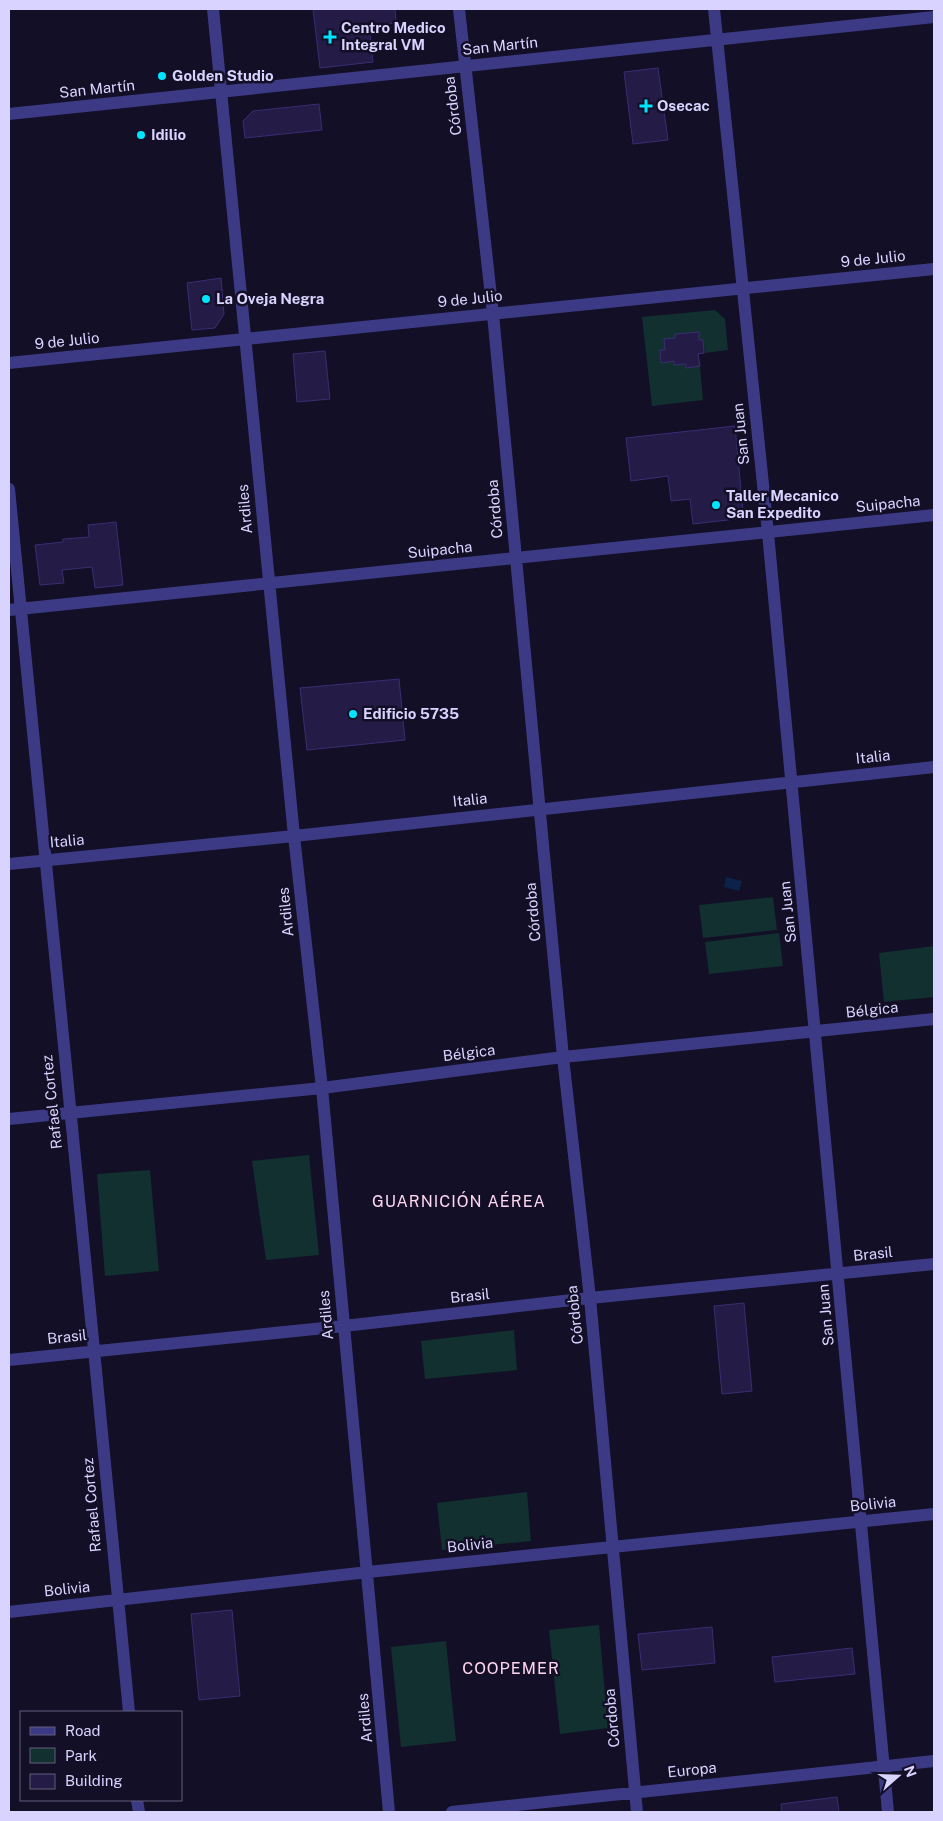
<svg xmlns="http://www.w3.org/2000/svg" width="943" height="1821" viewBox="0 0 943 1821" font-family="'Public Sans',sans-serif">
<rect width="100%" height="100%" fill="#130f26"/>
<!-- green -->
<path fill="#12302f" d="M 715,310 L 725,319 L 728,350 L 705,353 L 703,340 L 699,340 L 698,332 L 676,334 L 675,338 L 665,350 L 660,351 L 661,363 L 674,361 L 675,365 L 686,364 L 686,368 L 700,366 L 703,400 L 652,406 L 642,317 Z
M 773,897 L 777,930 L 703,938 L 699,905 Z
M 779,933 L 783,966 L 709,974 L 705,942 Z
M 934,946 L 934,997 L 884,1002 L 879,953 Z
M 309,1155 L 319,1255 L 266,1260 L 252,1161 Z
M 150,1170 L 159,1271 L 105,1276 L 97,1174 Z
M 514,1330 L 517,1370 L 425,1379 L 421,1341 Z
M 527,1492 L 531,1541 L 442,1550 L 437,1503 Z
M 599,1625 L 608,1728 L 560,1734 L 549,1630 Z
M 446,1641 L 456,1741 L 401,1747 L 391,1647 Z"/>
<!-- water -->
<path fill="#0c2248" d="M 726,877 L 742,881 L 739,891 L 724,887 Z"/>
<!-- building -->
<path fill="#241b47" stroke="#3b2d73" d="M 313,9 L 395,9 L 396,23 L 369,26 L 373,62 L 320,68 Z
M 658,68 L 668,140 L 633,144 L 624,72 Z
M 319,104 L 322,130 L 245,138 L 243,121 L 253,111 Z
M 221,278 L 224,314 L 215,328 L 192,330 L 187,283 Z
M 699,332 L 699,340 L 703,340 L 704,353 L 698,354 L 700,366 L 686,368 L 686,364 L 674,365 L 674,361 L 661,363 L 660,350 L 665,350 L 664,339 L 675,338 L 675,334 Z
M 325,351 L 330,399 L 297,402 L 293,354 Z
M 735,426 L 743,511 L 736,519 L 693,524 L 690,499 L 671,501 L 668,476 L 631,481 L 626,438 Z
M 116,522 L 123,585 L 95,588 L 92,567 L 62,570 L 64,583 L 40,585 L 35,545 L 63,542 L 63,539 L 89,537 L 88,525 Z
M 399,679 L 405,740 L 307,750 L 300,688 Z
M 744,1303 L 752,1391 L 722,1394 L 714,1306 Z
M 232,1610 L 240,1696 L 199,1700 L 191,1614 Z
M 712,1627 L 715,1663 L 642,1670 L 638,1634 Z
M 852,1648 L 855,1674 L 775,1682 L 772,1657 Z
M 837,1797 L 839,1812 L 782,1812 L 781,1804 Z"/>
<g fill="none" stroke-linecap="round" stroke-linejoin="round">
<!-- minor -->
<path stroke="#3d3a85" stroke-width="12" d="M 213,9 L 294,836 L 322,1088 L 389,1812
M 459,9 L 493,314 L 563,1057 L 590,1298 L 637,1812
M 714,9 L 768,533 L 888,1812
M 9,114 L 934,17
M 9,363 L 934,269
M 9,489 L 94,1350 L 129,1712
M 9,610 L 934,515
M 9,864 L 294,836 L 934,767
M 9,1119 L 322,1088 L 563,1057 L 934,1019
M 9,1360 L 344,1326 L 590,1298 L 934,1264
M 9,1612 L 368,1572 L 934,1514
M 137,1800 L 139,1812
M 452,1812 L 934,1761"/>
</g>
<!-- markers -->
<g fill="#00e5ff" stroke="#130f26" stroke-width="2">
<path d="M327.5 29.5h5v5h5v5h-5v5h-5v-5h-5v-5h5z"/>
<circle cx="162" cy="76" r="5"/>
<path d="M643.5 98.5h5v5h5v5h-5v5h-5v-5h-5v-5h5z"/>
<circle cx="141" cy="135" r="5"/>
<circle cx="206" cy="299" r="5"/>
<circle cx="716" cy="505" r="5"/>
<circle cx="353" cy="714" r="5"/>
</g>
<g text-anchor="middle" stroke-width="5" stroke-linejoin="round" paint-order="stroke">
<!-- poi labels -->
<g font-size="15" font-weight="bold" fill="#d9d4ff" stroke="#130f26" text-anchor="start">
<text x="341" y="33">Centro Medico<tspan x="341" dy="17">Integral VM</tspan></text>
<text x="172" y="81">Golden Studio</text>
<text x="657" y="111">Osecac</text>
<text x="151" y="140">Idilio</text>
<text x="216" y="304">La Oveja Negra</text>
<text x="726" y="501">Taller Mecanico<tspan x="726" dy="17">San Expedito</tspan></text>
<text x="363" y="719">Edificio 5735</text>
</g>
<!-- street labels -->
<g font-size="15" fill="#d9d4ff" stroke="#130f26">
<text transform="translate(500 46) rotate(-6)" y="5">San Martín</text>
<text transform="translate(97 89) rotate(-6)" y="5">San Martín</text>
<text transform="translate(453 106) rotate(-97)" y="5">Córdoba</text>
<text transform="translate(873 259) rotate(-6)" y="5">9 de Julio</text>
<text transform="translate(470 299) rotate(-6)" y="5">9 de Julio</text>
<text transform="translate(67 341) rotate(-6)" y="5">9 de Julio</text>
<text transform="translate(741 434) rotate(-96)" y="5">San Juan</text>
<text transform="translate(888 504) rotate(-6)" y="5">Suipacha</text>
<text transform="translate(245 509) rotate(-95)" y="5">Ardiles</text>
<text transform="translate(495 509) rotate(-95)" y="5">Córdoba</text>
<text transform="translate(440 550) rotate(-6)" y="5">Suipacha</text>
<text transform="translate(873 757) rotate(-6)" y="5">Italia</text>
<text transform="translate(470 800) rotate(-6)" y="5">Italia</text>
<text transform="translate(67 841) rotate(-5)" y="5">Italia</text>
<text transform="translate(286 912) rotate(-96)" y="5">Ardiles</text>
<text transform="translate(533 912) rotate(-95)" y="5">Córdoba</text>
<text transform="translate(788 912) rotate(-96)" y="5">San Juan</text>
<text transform="translate(872 1010) rotate(-6)" y="5">Bélgica</text>
<text transform="translate(469 1053) rotate(-7)" y="5">Bélgica</text>
<text transform="translate(52 1102) rotate(-96)" y="5">Rafael Cortez</text>
<text transform="translate(873 1254) rotate(-6)" y="5">Brasil</text>
<text transform="translate(470 1296) rotate(-6)" y="5">Brasil</text>
<text transform="translate(326 1315) rotate(-95)" y="5">Ardiles</text>
<text transform="translate(575 1315) rotate(-96)" y="5">Córdoba</text>
<text transform="translate(826 1315) rotate(-95)" y="5">San Juan</text>
<text transform="translate(67 1337) rotate(-6)" y="5">Brasil</text>
<text transform="translate(873 1504) rotate(-6)" y="5">Bolivia</text>
<text transform="translate(92 1505) rotate(-95)" y="5">Rafael Cortez</text>
<text transform="translate(470 1545) rotate(-6)" y="5">Bolivia</text>
<text transform="translate(67 1589) rotate(-6)" y="5">Bolivia</text>
<text transform="translate(365 1718) rotate(-95)" y="5">Ardiles</text>
<text transform="translate(612 1718) rotate(-95)" y="5">Córdoba</text>
<text transform="translate(692 1770) rotate(-6)" y="5">Europa</text>
</g>
<!-- neighbourhood labels -->
<g font-size="16" letter-spacing="1" fill="#ffd6f0" stroke="#130f26">
<text x="459" y="1207">GUARNICIÓN AÉREA</text>
<text x="511" y="1674">COOPEMER</text>
</g>
</g>
<!-- border -->
<rect width="943" height="1821" fill="none" stroke="#d9d4ff" stroke-width="20"/>
<!-- legend -->
<rect x="20" y="1711" width="162" height="90" fill="#130f26" stroke="#625e7d"/>
<rect x="30" y="1727" width="25" height="8" fill="#3d3a85" stroke="#625e7d"/>
<text x="65" y="1736" font-size="15" fill="#d9d4ff">Road</text>
<rect x="30" y="1748" width="25" height="15" fill="#12302f" stroke="#625e7d"/>
<text x="65" y="1761" font-size="15" fill="#d9d4ff">Park</text>
<rect x="30" y="1774" width="25" height="15" fill="#241b47" stroke="#625e7d"/>
<text x="65" y="1786" font-size="15" fill="#d9d4ff">Building</text>
<!-- north arrow -->
<g transform="translate(898 1776) rotate(70)" stroke="#130f26" stroke-width="4" paint-order="stroke">
<path d="M0-4L9 19L0 12L-9 19Z" fill="#d9d4ff"/>
<text y="-8" font-size="14" font-weight="bold" text-anchor="middle" fill="#d9d4ff">N</text>
</g>
</svg>
